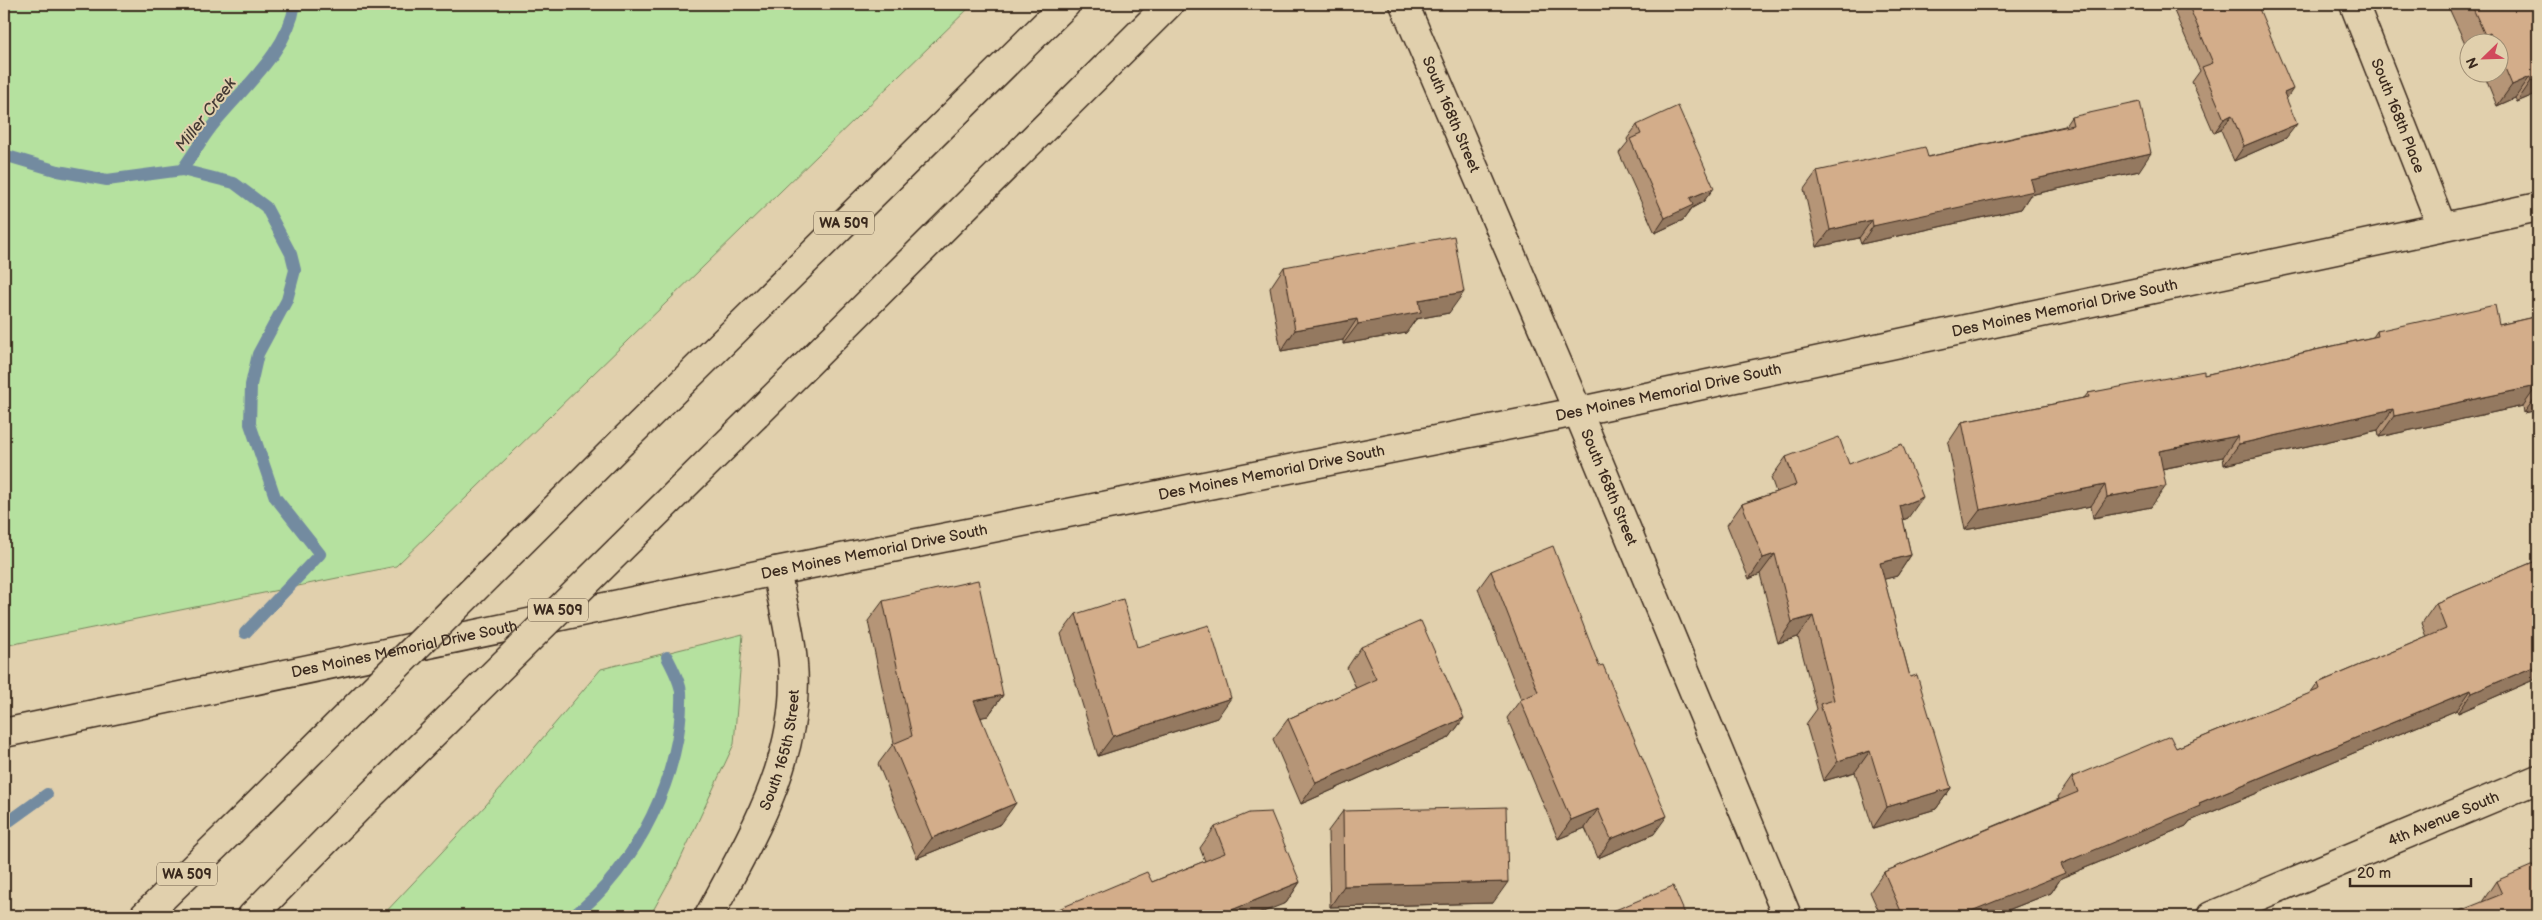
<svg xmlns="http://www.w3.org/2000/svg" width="2542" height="920" font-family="'Balsamiq Sans',sans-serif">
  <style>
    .green { fill: #b5e19f; stroke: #78865e }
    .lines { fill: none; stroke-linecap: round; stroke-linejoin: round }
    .stream { stroke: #738ba0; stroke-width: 12 }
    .street-casing { stroke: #3b2a1e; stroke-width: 31 }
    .secondary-casing { stroke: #3b2a1e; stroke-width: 31 }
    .highway-casing { stroke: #3b2a1e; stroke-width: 31 }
    .street { stroke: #e1d0ad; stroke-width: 28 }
    .secondary { stroke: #e1d0ad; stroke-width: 28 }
    .highway { stroke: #e1d0ad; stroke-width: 28 }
    .highway-bridge-casing { stroke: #3b2a1e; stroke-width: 31; stroke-linecap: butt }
    .highway-bridge { stroke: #e1d0ad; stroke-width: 28 }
    .wall { fill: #b59577; stroke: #3b2a1e }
    .shaded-wall { fill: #947961; stroke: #3b2a1e }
    .building { fill: #d3ad8a; stroke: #3b2a1e }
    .labels { text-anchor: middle; stroke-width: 4; stroke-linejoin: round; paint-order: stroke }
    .shield { fill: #e1d0ad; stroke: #6d5c49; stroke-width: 1 }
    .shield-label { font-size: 14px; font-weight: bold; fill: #3b2a1e }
    .street-label { font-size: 15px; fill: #3b2a1e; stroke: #e1d0ad }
    .water-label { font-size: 16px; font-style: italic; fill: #443a34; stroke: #e1d0ad }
  </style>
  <rect width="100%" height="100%" fill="#e1d0ad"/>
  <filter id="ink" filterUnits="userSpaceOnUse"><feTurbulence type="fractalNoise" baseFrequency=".02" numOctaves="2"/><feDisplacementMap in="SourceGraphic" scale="10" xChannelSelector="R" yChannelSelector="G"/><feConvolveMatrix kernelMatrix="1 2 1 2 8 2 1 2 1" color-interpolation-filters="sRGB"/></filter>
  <g filter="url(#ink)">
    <g class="green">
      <path d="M 4,4 L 973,4 L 396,566 L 4,646 Z"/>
      <path d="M 743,634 L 734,744 L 675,871 L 650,916 L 382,916 L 486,805 L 601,669 Z"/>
    </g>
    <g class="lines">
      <g class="stream">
        <path d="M 4,155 L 58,171 L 107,180 L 182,170"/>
        <path d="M 245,633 L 320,554 L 275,497 L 250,424 L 251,385 L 258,354 L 287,300 L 295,270 L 291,254 L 266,207 L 234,183 L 182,170 C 194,153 204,135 217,120 C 246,85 288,50 295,4"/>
        <path d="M 4,825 L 47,794"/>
        <path d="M 573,916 C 636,869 684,771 681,692 C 680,681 672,667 667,657"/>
      </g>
      <defs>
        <g id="street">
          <path id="s1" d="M 1404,4 L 1558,364 L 1787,916"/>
          <path id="s2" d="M 2354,4 L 2442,227"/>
          <path id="s3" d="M 709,916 C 751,838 801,757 793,664 C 791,633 782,601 776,571"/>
          <path id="s4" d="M 2211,916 L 2538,779"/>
        </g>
        <g id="secondary">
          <path id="s5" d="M 4,733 L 776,571 L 1576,412 L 2538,207"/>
        </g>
        <g id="highway">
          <path d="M 756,415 L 1169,4"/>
          <path d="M 622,442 L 1066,4"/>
          <path d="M 144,916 L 230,832"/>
          <path d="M 252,916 L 361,805"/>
        </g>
      </defs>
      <use href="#street" class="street-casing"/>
      <use href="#secondary" class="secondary-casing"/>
      <use href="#highway" class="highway-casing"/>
      <use href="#street" class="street"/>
      <use href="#secondary" class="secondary"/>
      <use href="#highway" class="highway"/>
      <defs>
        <g id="highway-bridge">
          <path d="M 361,805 L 756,415"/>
          <path d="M 230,832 L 622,442"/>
        </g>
      </defs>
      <use href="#highway-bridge" class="highway-bridge-casing"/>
      <use href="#highway-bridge" class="highway-bridge"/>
    </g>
    <g class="wall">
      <path d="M 2171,4 L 2257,4 L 2286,99 L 2286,138 L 2234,161 L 2221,130 L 2214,133 L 2192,82 L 2200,71 Z"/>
      <path d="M 2447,4 L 2538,4 L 2538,93 L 2517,102 L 2515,98 L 2497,106 L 2483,72 L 2500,72 L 2500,42 L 2470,42 L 2470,54 Z"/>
      <path d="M 2071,117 L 2139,171 L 2030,195 L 2021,209 L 1861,244 L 1859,238 L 1817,247 L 1804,189 L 1817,171 L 1928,157 L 2065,126 Z"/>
      <path d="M 1637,125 L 1714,188 L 1703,202 L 1692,208 L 1683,220 L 1655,233 L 1619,153 L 1628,142 L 1627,139 Z"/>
      <path d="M 1284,267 L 1449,313 L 1416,319 L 1406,333 L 1343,344 L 1343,340 L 1281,351 L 1270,288 Z"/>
      <path d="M 2538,316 L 2538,410 L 2524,413 L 2523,406 L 2379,437 L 2378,430 L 2224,465 L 2223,457 L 2162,469 L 2151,507 L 2093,518 L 2091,506 L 1965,530 L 1948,443 L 1962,422 L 2084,398 L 2088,393 L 2204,375 L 2373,337 L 2377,331 L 2499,325 Z"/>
      <path d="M 1786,457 L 1849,464 L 1908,518 L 1903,520 L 1911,555 L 1897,576 L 1884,579 L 1910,677 L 1951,788 L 1936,809 L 1873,828 L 1855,772 L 1823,781 L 1806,724 L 1817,709 L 1798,637 L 1778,643 L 1760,574 L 1749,579 L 1727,525 L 1742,504 L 1776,492 L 1771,478 Z"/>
      <path d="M 2538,560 L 2538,678 L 2458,713 L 2457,710 L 2190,821 L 2186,826 L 2061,878 L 2051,893 L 1993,916 L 1881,916 L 1870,892 L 1884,872 L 2059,799 L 2058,797 L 2072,777 L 2176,748 L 2311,693 L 2318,683 L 2427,637 L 2422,623 L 2436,603 Z"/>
      <path d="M 1491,571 L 1654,834 L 1598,858 L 1585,828 L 1558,839 L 1507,718 L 1521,699 L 1478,589 Z"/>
      <path d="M 883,601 L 1003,695 L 988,716 L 981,717 L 1001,824 L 917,858 L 878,764 L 893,744 L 894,743 L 868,621 Z"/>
      <path d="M 1076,614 L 1137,647 L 1217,718 L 1098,756 L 1061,634 Z"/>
      <path d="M 1361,647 L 1464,718 L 1449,738 L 1301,804 L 1273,739 L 1288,719 L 1356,688 L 1347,668 Z"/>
      <path d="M 1343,811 L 1493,903 L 1330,907 L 1328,831 Z"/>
      <path d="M 1215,827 L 1300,882 L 1286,903 L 1152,882 L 1205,861 L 1200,848 Z"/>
      <path d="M 2496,881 L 2538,916 L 2482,902 Z"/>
    </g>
    <g class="shaded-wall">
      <path d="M 2490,33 L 2483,42 L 2480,42 L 2485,35 Z"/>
      <path d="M 2530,77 L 2515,98 L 2497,106 L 2512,85 Z"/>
      <path d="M 2538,78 L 2538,93 L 2517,102 L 2531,81 Z"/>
      <path d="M 2293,89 L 2283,104 L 2284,93 Z"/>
      <path d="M 2232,115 L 2221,130 L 2214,133 L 2224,119 Z"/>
      <path d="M 2297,124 L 2286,138 L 2234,161 L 2244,146 Z"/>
      <path d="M 2151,153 L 2139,171 L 2030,195 L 2021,209 L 1861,244 L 1873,226 L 2031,180 Z"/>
      <path d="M 1714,188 L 1703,202 L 1692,208 L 1683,220 L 1655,233 L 1665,218 L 1690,198 Z"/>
      <path d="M 1872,220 L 1859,238 L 1817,247 L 1830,230 Z"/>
      <path d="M 1464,292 L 1449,313 L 1416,319 L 1406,333 L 1343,344 L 1358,324 L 1419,300 Z"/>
      <path d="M 1357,319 L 1343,340 L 1281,351 L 1295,330 Z"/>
      <path d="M 2537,386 L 2523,406 L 2379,437 L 2394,416 Z"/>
      <path d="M 2538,394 L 2538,410 L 2524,413 Z"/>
      <path d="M 2393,409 L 2378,430 L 2224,465 L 2239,444 Z"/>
      <path d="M 2237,436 L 2223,457 L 2145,472 L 2159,451 Z"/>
      <path d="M 2105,485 L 2091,506 L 1965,530 L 1980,510 Z"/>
      <path d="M 2166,486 L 2151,507 L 2093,518 L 2107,497 Z"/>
      <path d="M 1923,497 L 1908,518 L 1885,527 L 1900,506 Z"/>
      <path d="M 1775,554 L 1760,574 L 1749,579 L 1763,558 Z"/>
      <path d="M 1911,555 L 1897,576 L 1866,584 L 1880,563 Z"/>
      <path d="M 1813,616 L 1798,637 L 1778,643 L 1792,622 Z"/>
      <path d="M 2538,665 L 2538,678 L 2458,713 L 2472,693 Z"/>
      <path d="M 2471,690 L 2457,710 L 2190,821 L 2186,826 L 2061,878 L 2051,893 L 1993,916 L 1959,916 L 2061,864 L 2199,803 Z"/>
      <path d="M 1003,695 L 988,716 L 960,722 L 974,701 Z"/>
      <path d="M 1231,698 L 1217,718 L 1098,756 L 1113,736 Z"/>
      <path d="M 1464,718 L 1449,738 L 1301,804 L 1316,783 Z"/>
      <path d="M 1870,751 L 1855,772 L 1823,781 L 1838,761 Z"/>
      <path d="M 1951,788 L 1936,809 L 1873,828 L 1887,807 Z"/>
      <path d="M 1016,803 L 1001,824 L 917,858 L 932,838 Z"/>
      <path d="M 1598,809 L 1585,828 L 1558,839 L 1571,820 Z"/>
      <path d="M 1667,816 L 1654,834 L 1598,858 L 1611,839 Z"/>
      <path d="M 1300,882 L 1286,903 L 1253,916 L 1217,916 Z"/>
      <path d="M 1508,882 L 1493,903 L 1330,907 L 1344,886 Z"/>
    </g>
    <g class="building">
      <path d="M 2188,4 L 2257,4 L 2293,89 L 2284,93 L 2297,124 L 2244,146 L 2232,115 L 2224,119 L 2202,67 L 2213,63 Z"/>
      <path d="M 2471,4 L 2538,4 L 2538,78 L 2531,81 L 2530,77 L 2512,85 L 2500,56 L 2500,42 L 2494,42 L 2490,33 L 2485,35 Z"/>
      <path d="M 2140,102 L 2151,153 L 2031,180 L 2034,191 L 1873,226 L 1872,220 L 1830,230 L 1817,171 L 1925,147 L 1928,157 L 2073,125 L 2071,117 Z"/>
      <path d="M 1678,106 L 1714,188 L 1690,198 L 1693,205 L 1665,218 L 1630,139 L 1641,134 L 1637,125 Z"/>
      <path d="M 1454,236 L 1464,292 L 1419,300 L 1421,312 L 1358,324 L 1357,319 L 1295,330 L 1284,267 Z"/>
      <path d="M 2495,305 L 2499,325 L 2538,316 L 2538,390 L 2537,386 L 2394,416 L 2393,409 L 2239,444 L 2237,436 L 2159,451 L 2166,486 L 2107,497 L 2105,485 L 1980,510 L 1962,422 L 2089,397 L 2088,393 L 2204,371 L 2204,375 L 2378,336 L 2377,331 Z"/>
      <path d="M 1839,437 L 1849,464 L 1902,444 L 1923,497 L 1900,506 L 1911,555 L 1880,563 L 1910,677 L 1917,675 L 1951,788 L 1887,807 L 1870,751 L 1838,761 L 1820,704 L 1834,700 L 1813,616 L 1792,622 L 1775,554 L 1763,558 L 1742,504 L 1796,485 L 1786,457 Z"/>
      <path d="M 1553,546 L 1599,666 L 1603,665 L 1667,816 L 1611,839 L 1598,809 L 1571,820 L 1520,700 L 1538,692 L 1491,571 Z"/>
      <path d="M 2538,560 L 2538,665 L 2472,693 L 2471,690 L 2199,803 L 2200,806 L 2061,864 L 2065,873 L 1959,916 L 1903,916 L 1884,872 L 2078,792 L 2072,777 L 2170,736 L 2176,748 L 2320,689 L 2318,683 L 2446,629 L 2436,603 Z"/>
      <path d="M 978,580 L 1003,695 L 974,701 L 1016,803 L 932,838 L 893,744 L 912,736 L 883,601 Z"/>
      <path d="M 1123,599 L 1137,647 L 1209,625 L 1231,698 L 1113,736 L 1076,614 Z"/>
      <path d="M 1421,621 L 1464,718 L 1316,783 L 1288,719 L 1376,679 L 1361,647 Z"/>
      <path d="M 1506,807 L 1508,882 L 1344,886 L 1343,811 Z"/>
      <path d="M 1271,812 L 1300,882 L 1217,916 L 1042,916 L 1147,872 L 1152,882 L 1225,853 L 1215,827 L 1249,813 Z"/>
      <path d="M 2538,863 L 2538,916 L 2447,916 L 2502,894 L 2496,881 Z"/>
      <path d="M 1673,886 L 1686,916 L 1601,916 Z"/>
    </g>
  </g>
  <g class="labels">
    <g class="shield">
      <rect x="814" y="211.5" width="60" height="23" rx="4"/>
      <rect x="528" y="598.5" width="60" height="23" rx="4"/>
      <rect x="157" y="862.5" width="60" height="23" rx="4"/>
    </g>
    <g class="shield-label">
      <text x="844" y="228">WA 509</text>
      <text x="558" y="615">WA 509</text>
      <text x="187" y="879">WA 509</text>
    </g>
    <g class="street-label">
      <text dy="5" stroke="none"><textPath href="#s1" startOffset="120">South 168th Street</textPath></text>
      <text dy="5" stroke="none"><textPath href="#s2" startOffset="120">South 168th Place</textPath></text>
      <text dy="5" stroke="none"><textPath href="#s5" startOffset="2104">Des Moines Memorial Drive South</textPath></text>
      <text dy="5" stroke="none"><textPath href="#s5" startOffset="1699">Des Moines Memorial Drive South</textPath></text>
      <text dy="5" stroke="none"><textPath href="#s5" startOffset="1294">Des Moines Memorial Drive South</textPath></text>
      <text dy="5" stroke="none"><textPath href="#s1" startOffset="525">South 168th Street</textPath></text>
      <text dy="5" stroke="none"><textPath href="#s5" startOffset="889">Des Moines Memorial Drive South</textPath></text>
      <text dy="5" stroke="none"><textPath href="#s5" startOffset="409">Des Moines Memorial Drive South</textPath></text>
      <text dy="5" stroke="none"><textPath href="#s3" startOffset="182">South 165th Street</textPath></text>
      <text dy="5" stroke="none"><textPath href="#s4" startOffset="252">4th Avenue South</textPath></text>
    </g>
    <g class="water-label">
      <text transform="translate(205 114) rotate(-52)" y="6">Miller Creek</text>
    </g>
  </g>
  <rect width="2542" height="920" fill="none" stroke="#e1d0ad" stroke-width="20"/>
  <rect x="10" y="10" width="2522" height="900" fill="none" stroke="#3b2a1e" stroke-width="2" filter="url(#ink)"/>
  <g transform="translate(2484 58) rotate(247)"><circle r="24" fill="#e1d0ad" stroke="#9f8e74"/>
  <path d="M0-4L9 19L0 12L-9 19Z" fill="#d1495b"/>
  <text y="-8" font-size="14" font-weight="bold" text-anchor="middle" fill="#3b2a1e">N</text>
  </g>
  <path d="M2350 878v8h121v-8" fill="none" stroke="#3b2a1e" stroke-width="2.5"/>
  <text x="2357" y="878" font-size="15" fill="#3b2a1e" stroke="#e1d0ad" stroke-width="4" paint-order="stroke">20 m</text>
</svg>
